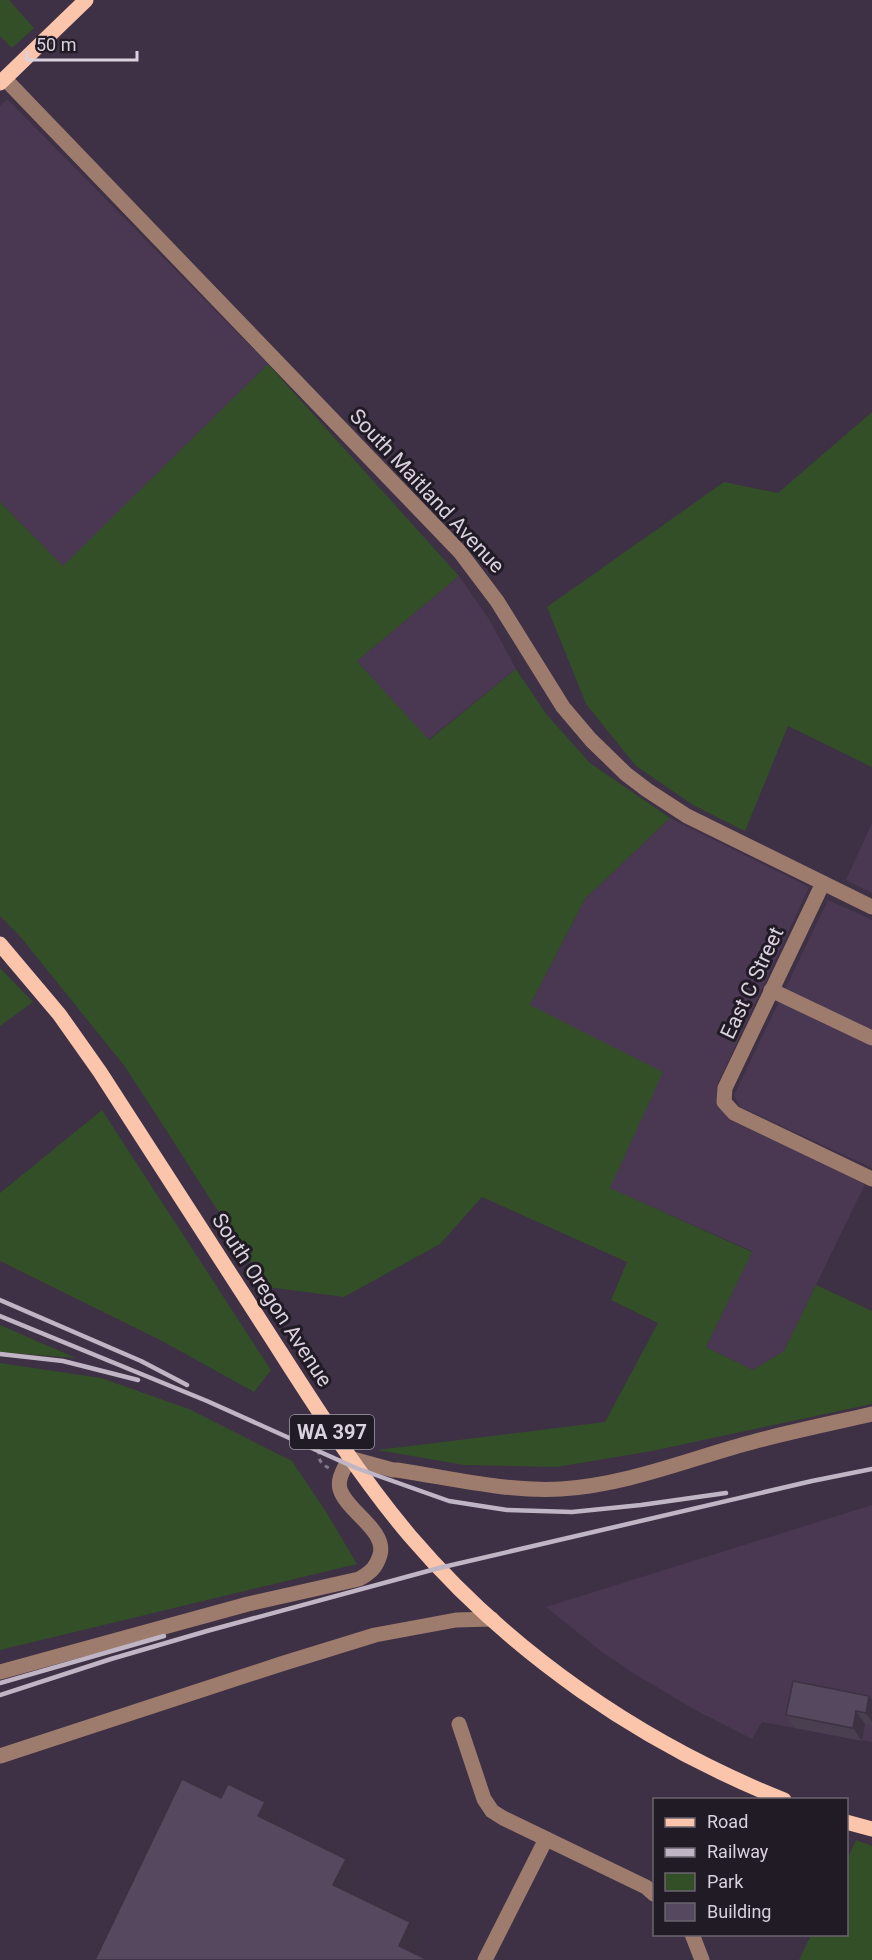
<svg xmlns="http://www.w3.org/2000/svg" width="872" height="1960" font-family="Roboto,sans-serif">
  <style>
    .built { fill: #4a3853 }
    .green { fill: #324f27 }
    .lines { fill: none; stroke-linecap: round; stroke-linejoin: round }
    .path { stroke: #827688; stroke-width: 3; stroke-dasharray: 4.5 4.5; stroke-linecap: butt }
    .minor { stroke: #9d7c6d; stroke-width: 15 }
    .major { stroke: #fbc5ac; stroke-width: 15 }
    .rail { stroke: #bfb5c4; stroke-width: 4.5 }
    .wall { fill: #4a3e51 }
    .shaded-wall { fill: #3c3242 }
    .building { fill: #56485e; stroke: #3c3242; stroke-width: 1.5 }
    .labels { text-anchor: middle; stroke-width: 6; stroke-linejoin: round; paint-order: stroke }
    .shield { fill: #211b25; stroke: #a29aa6; stroke-width: 1.5 }
    .shield-label { font-size: 20px; font-weight: bold; fill: #dad1de }
    .street-label { font-size: 21px; fill: #dad1de; stroke: #211b25 }
  </style>
  <rect width="100%" height="100%" fill="#3e3045"/>
  <g class="built">
    <path d="M 7,99 L 268,364 L 63,567 L 0,502 L 0,106 Z"/>
    <path d="M 459,576 L 489,619 L 516,669 L 428,740 L 357,661 Z"/>
    <path d="M 670,818 L 809,887 L 718,1083 L 717,1106 L 733,1121 L 865,1184 L 784,1351 L 753,1370 L 706,1347 L 752,1251 L 609,1188 L 530,1005 L 585,899 Z"/>
    <path d="M 872,823 L 872,893 L 846,880 Z"/>
    <path d="M 828,900 L 872,920 L 872,1168 L 739,1106 L 734,1095 Z"/>
    <path d="M 872,1505 L 872,1742 L 762,1722 L 752,1739 L 697,1711 L 633,1673 L 602,1652 L 546,1607 Z"/>
  </g>
  <g class="green">
    <path d="M 0,0 L 9,0 L 34,28 L 12,48 L 0,36 Z"/>
    <path d="M 268,364 L 459,576 L 357,661 L 429,740 L 516,669 L 547,715 L 590,763 L 670,818 L 585,899 L 530,1005 L 663,1072 L 610,1188 L 752,1252 L 706,1347 L 753,1370 L 784,1351 L 816,1285 L 872,1311 L 872,1404 L 652,1451 L 557,1467 L 464,1465 L 377,1450 L 605,1422 L 658,1323 L 611,1300 L 627,1262 L 482,1197 L 440,1244 L 344,1297 L 267,1287 L 126,1068 L 19,935 L 0,916 L 0,502 L 63,566 Z"/>
    <path d="M 872,412 L 872,767 L 788,726 L 745,831 L 693,805 L 636,766 L 586,704 L 547,607 L 724,482 L 778,493 Z"/>
    <path d="M 0,968 L 33,1002 L 0,1026 Z"/>
    <path d="M 102,1110 L 271,1370 L 254,1392 L 162,1341 L 0,1261 L 0,1193 Z"/>
    <path d="M 0,1325 L 76,1358 L 0,1352 Z"/>
    <path d="M 0,1363 L 101,1378 L 189,1409 L 292,1461 L 325,1510 L 357,1564 L 0,1650 Z"/>
    <path d="M 856,1840 L 872,1846 L 872,1960 L 799,1960 L 811,1935 L 846,1934 L 847,1860 Z"/>
  </g>
  <g class="lines">
    <path class="path" d="M 321,1441 C 318,1454 316,1462 329,1468"/>
    <g class="minor">
      <path d="M 5,79 L 460,552 L 497,601 L 563,707 L 591,740 L 626,774 L 647,790 L 687,816 L 872,907"/>
      <path d="M 823,883 L 725,1088 L 724,1102 L 734,1113 L 872,1179"/>
      <path d="M 771,990 L 872,1038"/>
      <path d="M 0,1672 L 248,1604 L 359,1579 C 370,1573 376,1568 380,1555 C 387,1530 346,1511 340,1489 C 337,1478 345,1468 349,1458 L 393,1470 L 397,1470 C 451,1478 506,1492 561,1489 C 628,1485 691,1458 756,1441 C 794,1431 833,1423 872,1414"/>
      <path d="M 459,1724 L 484,1799 L 492,1811 L 503,1818 L 646,1887 L 654,1894"/>
      <path d="M 0,1756 L 281,1664 L 375,1635 L 456,1620 L 492,1619"/>
      <path d="M 692,1934 L 702,1960"/>
      <path d="M 485,1960 L 546,1839"/>
    </g>
    <g class="major">
      <path d="M 0,83 L 86,0"/>
      <path d="M 0,944 L 59,1014 L 100,1072 C 155,1158 211,1244 267,1331 C 312,1401 356,1472 410,1536 C 510,1653 641,1743 784,1800"/>
      <path d="M 846,1822 L 872,1829"/>
    </g>
    <g class="rail">
      <path d="M 0,1300 L 141,1361 L 187,1385"/>
      <path d="M 0,1316 L 207,1401 L 356,1468 L 449,1501 L 507,1510 L 572,1512 L 641,1505 L 726,1493"/>
      <path d="M 0,1354 L 63,1361 L 138,1380"/>
      <path d="M 0,1683 L 164,1636"/>
      <path d="M 0,1695 L 111,1659 L 207,1631 L 439,1568 L 812,1481 L 872,1469"/>
    </g>
  </g>
  <path class="wall" d="M 872,1700 L 872,1725 L 865,1724 L 862,1741 L 795,1728 L 786,1715 Z"/>
  <g class="shaded-wall">
    <path d="M 869,1696 L 872,1700 L 872,1722 L 866,1713 Z"/>
    <path d="M 856,1711 L 865,1724 L 862,1741 L 853,1728 Z"/>
    <path d="M 265,1802 L 277,1819 L 270,1833 L 258,1816 Z"/>
    <path d="M 346,1859 L 358,1876 L 345,1902 L 333,1885 Z"/>
    <path d="M 410,1922 L 422,1939 L 412,1960 L 399,1946 Z"/>
  </g>
  <g class="building">
    <path d="M 793,1681 L 869,1696 L 866,1713 L 856,1711 L 853,1728 L 786,1715 Z"/>
    <path d="M 182,1779 L 221,1798 L 228,1784 L 265,1802 L 258,1816 L 346,1859 L 333,1885 L 410,1922 L 399,1946 L 428,1960 L 95,1960 Z"/>
  </g>
  <g class="labels">
    <rect class="shield" x="290" y="1415" width="84" height="34" rx="4.5"/>
    <g class="shield-label">
      <text x="332" y="1439">WA 397</text>
    </g>
    <g class="street-label">
      <text transform="translate(427 491) rotate(47)" y="7">South Maitland Avenue</text>
      <text transform="translate(752 983) rotate(-65)" y="7">East C Street</text>
      <text transform="translate(272 1300) rotate(57)" y="7">South Oregon Avenue</text>
    </g>
  </g>
  <rect x="653" y="1798" width="195" height="138" fill="#211b25" stroke="#6b646f" stroke-width="1.5"/>
  <rect x="665" y="1818" width="30" height="9" fill="#fbc5ac" stroke="#6b646f" stroke-width="1.5"/>
  <text x="707" y="1828" font-size="18" fill="#dad1de">Road</text>
  <rect x="665" y="1848" width="30" height="9" fill="#bfb5c4" stroke="#6b646f" stroke-width="1.5"/>
  <text x="707" y="1858" font-size="18" fill="#dad1de">Railway</text>
  <rect x="665" y="1873" width="30" height="18" fill="#324f27" stroke="#6b646f" stroke-width="1.5"/>
  <text x="707" y="1888" font-size="18" fill="#dad1de">Park</text>
  <rect x="665" y="1903" width="30" height="18" fill="#56485e" stroke="#6b646f" stroke-width="1.5"/>
  <text x="707" y="1918" font-size="18" fill="#dad1de">Building</text>
  <path d="M27 51v9h110v-9" fill="none" stroke="#dad1de" stroke-width="3"/>
  <text x="36" y="51" font-size="18" fill="#dad1de" stroke="#211b25" stroke-width="4.5" paint-order="stroke">50 m</text>
</svg>
